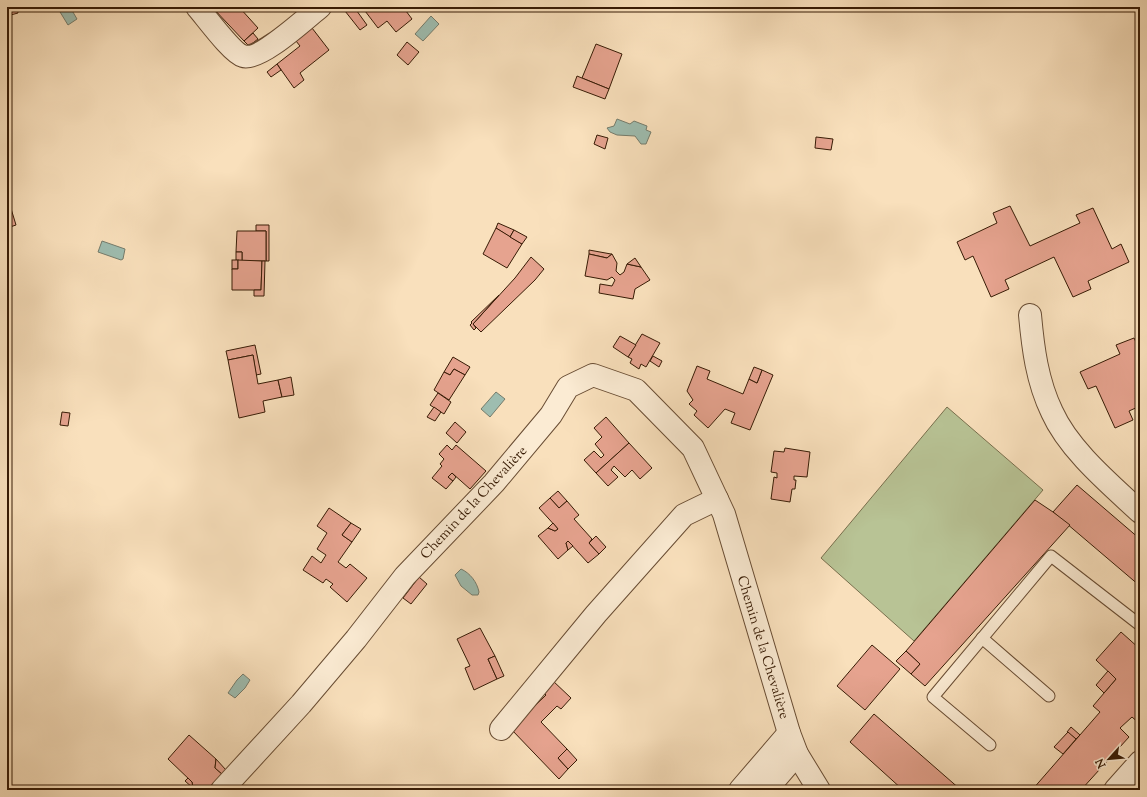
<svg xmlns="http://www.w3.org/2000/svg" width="1147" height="797" font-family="'Sorts Mill Goudy',serif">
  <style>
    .green { fill: #b8c395; stroke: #786f4d }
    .water { fill: #9ebdb0; stroke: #757c6c }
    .building { fill: #e6a38f; stroke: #371b05 }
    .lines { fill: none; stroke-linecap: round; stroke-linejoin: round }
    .lane-casing { stroke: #684c33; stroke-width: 13 }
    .street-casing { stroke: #684c33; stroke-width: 24 }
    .lane { stroke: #fbebd3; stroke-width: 11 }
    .street { stroke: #fbebd3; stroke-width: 22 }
    .labels { text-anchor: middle; stroke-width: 3; stroke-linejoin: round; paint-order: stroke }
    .street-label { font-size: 14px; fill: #371b05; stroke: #fbebd3 }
  </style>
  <rect width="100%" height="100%" fill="#f9e0bc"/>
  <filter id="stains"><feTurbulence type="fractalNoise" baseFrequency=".005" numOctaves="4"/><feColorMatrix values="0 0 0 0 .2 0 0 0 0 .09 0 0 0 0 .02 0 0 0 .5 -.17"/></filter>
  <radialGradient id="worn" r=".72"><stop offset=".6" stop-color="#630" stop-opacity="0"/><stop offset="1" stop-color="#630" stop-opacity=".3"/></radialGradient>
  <path class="green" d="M 947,407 L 1043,490 L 914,641 L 821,558 Z"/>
  <g class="water">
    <path d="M 57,7 L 70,7 L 77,19 L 68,25 Z"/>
    <path d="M 431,16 L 439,24 L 423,41 L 415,34 Z"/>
    <path d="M 617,119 L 630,124 L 634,121 L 647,126 L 646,130 L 651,132 L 646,144 L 641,144 L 635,136 L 617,135 L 610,132 L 607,128 L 614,126 Z"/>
    <path d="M 102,241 L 125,249 L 123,259 L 121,260 L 98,252 Z"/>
    <path d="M 496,392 L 505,399 L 490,417 L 481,409 Z"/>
    <path d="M 461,569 C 470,573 477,582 479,592 L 478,595 L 472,595 L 461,586 L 455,575 Z"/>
    <path d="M 243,674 L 250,680 L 245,688 L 235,698 L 228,693 L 237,680 Z"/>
  </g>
  <g class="building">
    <path d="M 7,7 L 17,7 L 18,13 L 7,16 Z"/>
    <path d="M 212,7 L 239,7 L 258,28 L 244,41 Z"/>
    <path d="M 350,7 L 354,7 L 367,25 L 360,30 L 345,11 Z"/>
    <path d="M 362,7 L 403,7 L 412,19 L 396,32 L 387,21 L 378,28 Z"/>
    <path d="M 312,28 L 329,50 L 300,73 L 304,80 L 294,88 L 277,64 L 300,46 L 296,41 Z"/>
    <path d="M 253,33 L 258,39 L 249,46 L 244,41 Z"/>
    <path d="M 407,42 L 419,52 L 408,65 L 397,55 Z"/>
    <path d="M 596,44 L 622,54 L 609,89 L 582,78 Z"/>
    <path d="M 277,64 L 281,70 L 271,77 L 267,72 Z"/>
    <path d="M 577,76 L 609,89 L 605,99 L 573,87 Z"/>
    <path d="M 597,135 L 608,138 L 605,149 L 594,144 Z"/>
    <path d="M 816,137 L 833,139 L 831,150 L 815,148 Z"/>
    <path d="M 7,202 L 9,202 L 16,225 L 10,227 L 7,217 Z"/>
    <path d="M 1010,206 L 1030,246 L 1080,223 L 1076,215 L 1093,208 L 1112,249 L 1121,244 L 1129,262 L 1088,281 L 1091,289 L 1073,297 L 1054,257 L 1005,280 L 1009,289 L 991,297 L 973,256 L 965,260 L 957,242 L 997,223 L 993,213 Z"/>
    <path d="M 498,223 L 514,230 L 510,237 L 496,228 Z"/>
    <path d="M 256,225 L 269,225 L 269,261 L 266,261 L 266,231 L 256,231 Z"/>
    <path d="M 496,228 L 522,244 L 507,268 L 483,254 Z"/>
    <path d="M 514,230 L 527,237 L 522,244 L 510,237 Z"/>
    <path d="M 237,231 L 266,231 L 266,261 L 242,261 L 242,252 L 236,252 Z"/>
    <path d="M 589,250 L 611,254 L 612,254 L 607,258 L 589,254 Z"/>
    <path d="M 236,252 L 242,252 L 242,261 L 236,260 Z"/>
    <path d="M 589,254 L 607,258 L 612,254 L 617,263 L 616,271 L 620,275 L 624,272 L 627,264 L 641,267 L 650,280 L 635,289 L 633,299 L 599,293 L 600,284 L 612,286 L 615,280 L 612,277 L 607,280 L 585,276 Z"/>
    <path d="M 531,257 L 544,269 L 535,280 L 481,332 L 473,324 L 515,278 Z"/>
    <path d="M 635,258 L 641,267 L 627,264 Z"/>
    <rect x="232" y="260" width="6" height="9"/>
    <path d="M 238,260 L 262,261 L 261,290 L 232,290 L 232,269 L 238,269 Z"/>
    <path d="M 262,261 L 265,261 L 264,296 L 254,296 L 254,290 L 261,290 Z"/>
    <path d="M 499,295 L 473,324 L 476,328 L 474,330 L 470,325 L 472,323 L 471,322 Z"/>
    <path d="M 642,334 L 660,343 L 646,367 L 641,364 L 639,369 L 630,363 L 632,359 L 628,357 Z"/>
    <path d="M 620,336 L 636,345 L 628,357 L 613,347 Z"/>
    <path d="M 1134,338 L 1140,350 L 1140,406 L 1129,411 L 1133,420 L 1115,428 L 1096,386 L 1088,389 L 1080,372 L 1120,354 L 1116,345 Z"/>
    <path d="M 255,345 L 261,374 L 256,375 L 253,355 L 228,360 L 226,351 Z"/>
    <path d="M 253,355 L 258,384 L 278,380 L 282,397 L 263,401 L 265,412 L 239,418 L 228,360 Z"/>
    <path d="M 653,356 L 662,361 L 659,367 L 650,361 Z"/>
    <path d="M 453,357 L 470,367 L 465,375 L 454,369 L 450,375 L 444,372 Z"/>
    <path d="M 697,366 L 710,371 L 707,379 L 743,394 L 749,379 L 757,383 L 762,370 L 773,375 L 750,430 L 731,423 L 735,413 L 725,409 L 708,428 L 694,415 L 697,411 L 689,404 L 693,400 L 687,391 Z"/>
    <path d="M 754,367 L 762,370 L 757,383 L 749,379 Z"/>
    <path d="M 454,369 L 465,375 L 449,400 L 434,390 L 444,372 L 450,375 Z"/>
    <path d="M 291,377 L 294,395 L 282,397 L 278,380 Z"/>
    <path d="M 438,393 L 451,402 L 444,414 L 430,405 Z"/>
    <path d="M 434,407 L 441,412 L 435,421 L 427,417 Z"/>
    <path d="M 62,412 L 70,413 L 68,426 L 60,425 Z"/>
    <path d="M 606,417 L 629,443 L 596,473 L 584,460 L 594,451 L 601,458 L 604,455 L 595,444 L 602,437 L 594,428 Z"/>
    <path d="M 455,422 L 466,432 L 457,443 L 446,433 Z"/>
    <path d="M 629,443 L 652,468 L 640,479 L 632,470 L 625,477 L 614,466 L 611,470 L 618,477 L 608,486 L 596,473 Z"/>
    <path d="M 447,445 L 452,450 L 456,445 L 486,471 L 470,489 L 452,473 L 448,477 L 453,481 L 446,489 L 432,478 L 442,466 L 440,464 L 444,459 L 439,454 Z"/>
    <path d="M 785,448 L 810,452 L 807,477 L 794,476 L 794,480 L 796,480 L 795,489 L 792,489 L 790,502 L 771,499 L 774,477 L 777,478 L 777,473 L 771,472 L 774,451 L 784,452 Z"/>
    <path d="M 452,473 L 456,477 L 453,481 L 448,477 Z"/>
    <path d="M 1077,485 L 1140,539 L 1140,586 L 1053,512 Z"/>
    <path d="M 558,491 L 567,501 L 559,508 L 550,498 Z"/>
    <path d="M 550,498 L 559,508 L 567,501 L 579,515 L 574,519 L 592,539 L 589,543 L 599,554 L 588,563 L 568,541 L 566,543 L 568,550 L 558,559 L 538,536 L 548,528 L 555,531 L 558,529 L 539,508 Z"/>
    <path d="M 1035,500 L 1053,512 L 1070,525 L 925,686 L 911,674 L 920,664 L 906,651 Z"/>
    <path d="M 329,508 L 351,523 L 342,535 L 352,542 L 338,562 L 346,568 L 350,564 L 367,578 L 347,602 L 330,587 L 333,584 L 326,579 L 323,583 L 303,570 L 312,556 L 321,563 L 326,555 L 317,549 L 327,533 L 317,526 Z"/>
    <path d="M 351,523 L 361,529 L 352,542 L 342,535 Z"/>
    <path d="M 553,523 L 558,529 L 555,531 L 548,528 Z"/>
    <path d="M 596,536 L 606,547 L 599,554 L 589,543 Z"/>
    <path d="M 568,541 L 573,546 L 568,550 L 566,543 Z"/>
    <path d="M 419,577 L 427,584 L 411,604 L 403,598 Z"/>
    <path d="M 480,628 L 495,656 L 488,659 L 497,679 L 474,690 L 465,668 L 470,666 L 457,639 Z"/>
    <path d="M 1121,632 L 1140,649 L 1140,724 L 1132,717 L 1120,728 L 1129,737 L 1081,790 L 1032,790 L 1100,712 L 1093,706 L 1116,679 L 1096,660 Z"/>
    <path d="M 872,645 L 900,669 L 865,710 L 837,686 Z"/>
    <path d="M 906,651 L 920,664 L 911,674 L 896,661 Z"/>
    <path d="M 495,656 L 504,676 L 497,679 L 488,659 Z"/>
    <path d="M 1108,671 L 1116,679 L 1104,693 L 1096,685 Z"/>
    <path d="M 552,680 L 571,698 L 561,709 L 557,706 L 541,722 L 567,749 L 558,758 L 568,769 L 559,779 L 511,729 L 546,695 L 542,691 Z"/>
    <path d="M 874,714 L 961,790 L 903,790 L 850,742 Z"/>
    <path d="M 1071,727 L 1080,735 L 1076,739 L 1067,732 Z"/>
    <path d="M 1068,732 L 1076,739 L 1063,754 L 1054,747 Z"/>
    <path d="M 189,735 L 216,759 L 215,768 L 222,774 L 207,790 L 195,790 L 193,788 L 192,782 L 168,759 Z"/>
    <path d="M 567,749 L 577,760 L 568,769 L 558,758 Z"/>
    <path d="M 216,759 L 226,770 L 222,774 L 215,768 Z"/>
    <path d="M 188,778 L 192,782 L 193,788 L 185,781 Z"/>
  </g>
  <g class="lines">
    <defs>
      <g id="lane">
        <path d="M 982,638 L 1049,696"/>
        <path d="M 990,745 L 933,697 L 1051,556 L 1140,625"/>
      </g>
      <g id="street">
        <path d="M 197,7 C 206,17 232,53 243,56 C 259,62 307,17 320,7"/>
        <path d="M 1030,315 C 1033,348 1037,381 1052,412 C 1069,450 1110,484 1140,512"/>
        <path d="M 501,729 L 596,614 L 684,515 L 717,499"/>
        <path d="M 222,790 L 301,704 L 356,639 L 405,576 L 494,483 L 551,415 L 568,387 L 593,375 L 636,390 L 693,448 L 724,514 L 789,733 L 797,754 L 819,790"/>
        <path d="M 740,790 L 789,733"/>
        <path d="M 766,790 L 797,754"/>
        <path d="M 1115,790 L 1140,762"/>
      </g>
    </defs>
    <use href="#lane" class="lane-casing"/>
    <use href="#street" class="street-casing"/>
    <use href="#lane" class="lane"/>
    <use href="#street" class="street"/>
  </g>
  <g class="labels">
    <g class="street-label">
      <text transform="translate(473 502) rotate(-47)" y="5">Chemin de la Chevalière</text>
      <text transform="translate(764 647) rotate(73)" y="5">Chemin de la Chevalière</text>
    </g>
  </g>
  <rect width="1147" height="797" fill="none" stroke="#f9e0bc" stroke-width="24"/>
  <rect x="8" y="8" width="1131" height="781" fill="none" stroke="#371b05" stroke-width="2"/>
  <rect x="12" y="12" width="1123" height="773" fill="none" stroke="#371b05"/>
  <g transform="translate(1109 759) rotate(243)" stroke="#fbebd3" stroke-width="3" paint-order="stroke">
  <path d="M0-3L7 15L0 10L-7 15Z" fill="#371b05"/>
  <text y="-6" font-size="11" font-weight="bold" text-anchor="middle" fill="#371b05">N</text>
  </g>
  <rect width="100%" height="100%" filter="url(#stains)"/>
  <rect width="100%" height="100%" fill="url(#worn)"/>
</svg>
